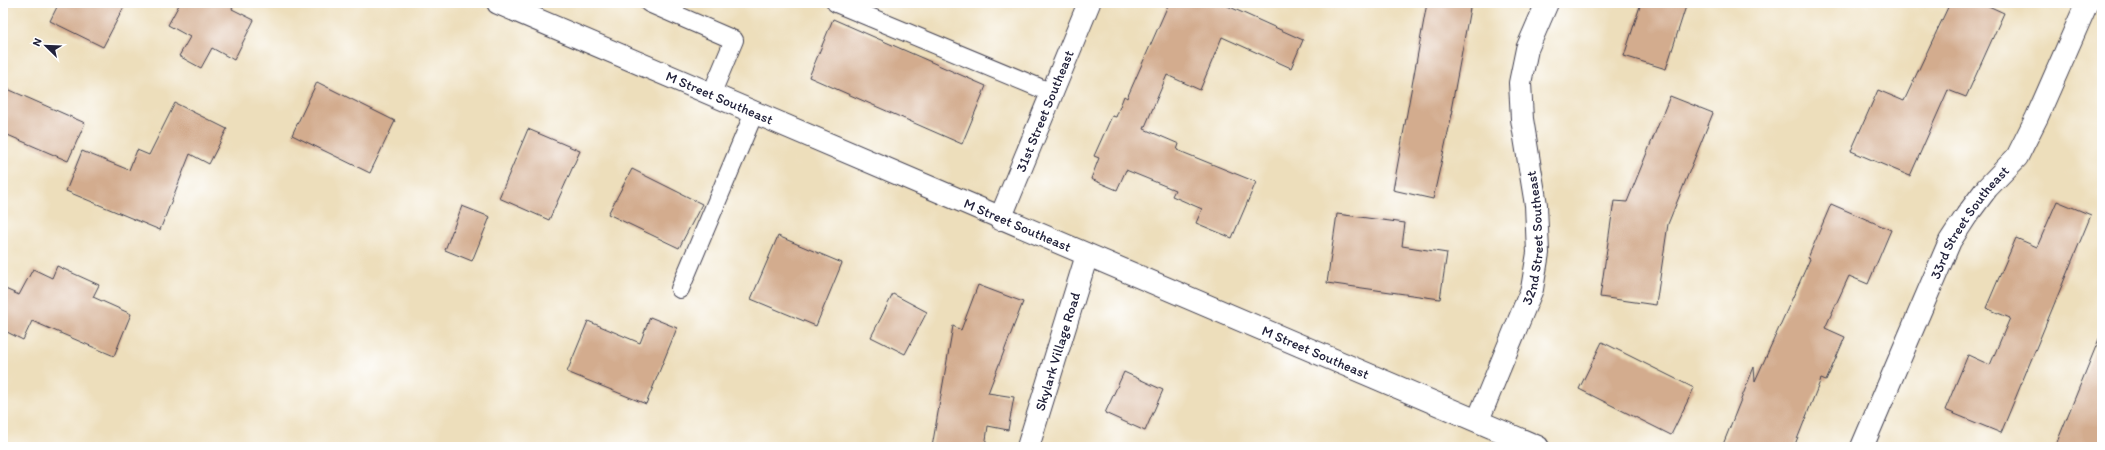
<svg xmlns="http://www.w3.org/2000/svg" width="2105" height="450" font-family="Itim,sans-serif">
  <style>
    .building { fill: #d3ac8e }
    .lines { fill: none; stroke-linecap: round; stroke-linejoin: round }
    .lane-casing { stroke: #403e4e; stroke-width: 20 }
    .street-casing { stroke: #403e4e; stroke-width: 24 }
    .secondary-casing { stroke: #403e4e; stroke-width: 24 }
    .lane { stroke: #fff; stroke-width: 18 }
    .street { stroke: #fff; stroke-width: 22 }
    .secondary { stroke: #fff; stroke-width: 22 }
    .labels { text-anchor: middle; stroke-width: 3.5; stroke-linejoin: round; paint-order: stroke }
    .street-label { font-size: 14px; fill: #22223b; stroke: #fff }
  </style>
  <rect width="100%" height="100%" fill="#fff"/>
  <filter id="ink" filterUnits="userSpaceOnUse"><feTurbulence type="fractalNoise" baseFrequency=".025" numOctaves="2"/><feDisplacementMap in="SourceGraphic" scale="8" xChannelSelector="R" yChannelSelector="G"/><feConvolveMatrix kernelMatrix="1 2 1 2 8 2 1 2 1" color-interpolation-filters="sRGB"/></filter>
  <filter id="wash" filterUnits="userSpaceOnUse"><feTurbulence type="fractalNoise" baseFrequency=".012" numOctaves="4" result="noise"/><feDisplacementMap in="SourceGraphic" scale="16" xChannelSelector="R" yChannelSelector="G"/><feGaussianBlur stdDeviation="0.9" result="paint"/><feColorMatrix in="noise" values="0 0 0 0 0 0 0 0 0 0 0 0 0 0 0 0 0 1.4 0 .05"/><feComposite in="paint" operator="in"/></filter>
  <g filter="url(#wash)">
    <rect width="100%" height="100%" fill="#eddebb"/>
    <g id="blocks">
      <g class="building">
        <path d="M 59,3 L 126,3 L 103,47 L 50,21 Z"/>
        <path d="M 180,3 L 235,3 L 232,9 L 254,20 L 234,60 L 212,48 L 201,68 L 179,56 L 190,37 L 168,25 Z"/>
        <path d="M 1169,3 L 1221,3 L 1303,40 L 1291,68 L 1222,37 L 1200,90 L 1167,75 L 1144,129 L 1179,144 L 1177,150 L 1256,182 L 1232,238 L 1196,223 L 1202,209 L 1172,196 L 1175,190 L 1126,170 L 1117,190 L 1091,179 L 1099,158 L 1094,156 L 1112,116 L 1116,117 L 1124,96 L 1127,98 Z"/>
        <path d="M 1427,3 L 1471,3 L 1451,110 L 1453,110 L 1433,199 L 1393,190 Z"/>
        <path d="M 1641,3 L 1687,3 L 1666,69 L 1624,56 Z"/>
        <path d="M 1950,3 L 1982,3 L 2004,13 L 1966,97 L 1948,90 L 1910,176 L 1851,151 L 1878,90 L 1904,101 Z"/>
        <path d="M 833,19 L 986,86 L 962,144 L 809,77 Z"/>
        <path d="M 317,82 L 395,121 L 370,173 L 292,135 Z"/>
        <path d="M 3,87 L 85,123 L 68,161 L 3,133 Z"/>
        <path d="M 1670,96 L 1713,113 L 1668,224 L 1656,305 L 1600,297 L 1614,201 L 1627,202 Z"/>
        <path d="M 175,103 L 227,129 L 209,164 L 190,154 L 160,230 L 66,191 L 82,151 L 129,170 L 137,150 L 149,155 Z"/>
        <path d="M 528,129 L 580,151 L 549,220 L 499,198 Z"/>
        <path d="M 632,169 L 702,204 L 679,248 L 608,214 Z"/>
        <path d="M 2057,201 L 2091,215 L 2001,433 L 1945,410 L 1968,355 L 1990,365 L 2010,318 L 1986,308 L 2016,238 L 2037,247 Z"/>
        <path d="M 1831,204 L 1891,230 L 1868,284 L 1849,276 L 1825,328 L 1845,337 L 1826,381 L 1821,379 L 1794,447 L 1722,447 L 1754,367 L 1755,381 L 1810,259 L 1808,258 Z"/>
        <path d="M 462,206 L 490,217 L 472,261 L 445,250 Z"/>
        <path d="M 1337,214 L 1405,223 L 1402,246 L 1447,253 L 1440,299 L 1327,283 Z"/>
        <path d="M 778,236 L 842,263 L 816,326 L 751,299 Z"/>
        <path d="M 57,266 L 99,285 L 93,297 L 131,314 L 114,356 L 32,321 L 23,340 L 3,330 L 3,288 L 19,295 L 33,269 L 52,278 Z"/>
        <path d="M 978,285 L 1023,302 L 988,393 L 1014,397 L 1008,430 L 988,426 L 985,447 L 932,447 L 953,326 L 961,330 Z"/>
        <path d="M 893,294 L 927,312 L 905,354 L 871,337 Z"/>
        <path d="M 650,317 L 677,328 L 646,404 L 567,372 L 588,321 L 640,343 Z"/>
        <path d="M 2101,334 L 2102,447 L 2055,447 Z"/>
        <path d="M 1602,342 L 1694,388 L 1671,435 L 1579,389 Z"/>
        <path d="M 1124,372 L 1163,390 L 1145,431 L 1105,413 Z"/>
      </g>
    </g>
  </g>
  <g filter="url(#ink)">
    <use href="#blocks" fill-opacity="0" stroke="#403e4e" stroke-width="1"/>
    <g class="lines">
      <defs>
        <g id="lane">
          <path d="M 649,3 L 734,40 L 711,95"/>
          <path d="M 836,3 L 1052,93"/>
          <path d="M 680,289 L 754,113"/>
        </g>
        <g id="street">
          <path id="s1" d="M 1000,219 L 1089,3"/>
          <path id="s2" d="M 1478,420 L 1532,289 L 1538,253 L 1536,205 L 1522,119 L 1520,83 L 1527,49 L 1547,3"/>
          <path id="s3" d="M 1028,447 L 1087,255"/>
          <path id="s4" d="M 1862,447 L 1950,241 L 1967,215 L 1987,188 L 2017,157 L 2037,117 L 2087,3"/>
        </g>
        <g id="secondary">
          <path id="s5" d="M 498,3 L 1538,447"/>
        </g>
      </defs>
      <use href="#lane" class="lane-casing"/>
      <use href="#street" class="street-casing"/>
      <use href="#secondary" class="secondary-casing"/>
      <use href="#lane" class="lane"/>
      <use href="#street" class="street"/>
      <use href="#secondary" class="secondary"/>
    </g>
  </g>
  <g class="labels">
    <g class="street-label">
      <text dy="5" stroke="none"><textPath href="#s5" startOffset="241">M Street Southeast</textPath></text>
      <text dy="5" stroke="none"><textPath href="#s1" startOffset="117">31st Street Southeast</textPath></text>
      <text dy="5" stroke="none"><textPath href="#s4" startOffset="250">33rd Street Southeast</textPath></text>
      <text dy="5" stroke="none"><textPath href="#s5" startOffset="565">M Street Southeast</textPath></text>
      <text dy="5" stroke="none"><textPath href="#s2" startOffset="193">32nd Street Southeast</textPath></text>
      <text dy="5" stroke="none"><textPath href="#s3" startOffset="100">Skylark Village Road</textPath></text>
      <text dy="5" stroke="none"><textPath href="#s5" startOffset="889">M Street Southeast</textPath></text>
    </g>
  </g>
  <rect width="2105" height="450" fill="none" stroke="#fff" stroke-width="16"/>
  <g transform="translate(46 46) rotate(293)" stroke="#ffffff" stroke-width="3" paint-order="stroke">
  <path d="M0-3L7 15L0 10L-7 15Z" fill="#22223b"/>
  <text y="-6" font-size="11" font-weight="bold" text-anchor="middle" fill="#22223b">N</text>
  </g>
</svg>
